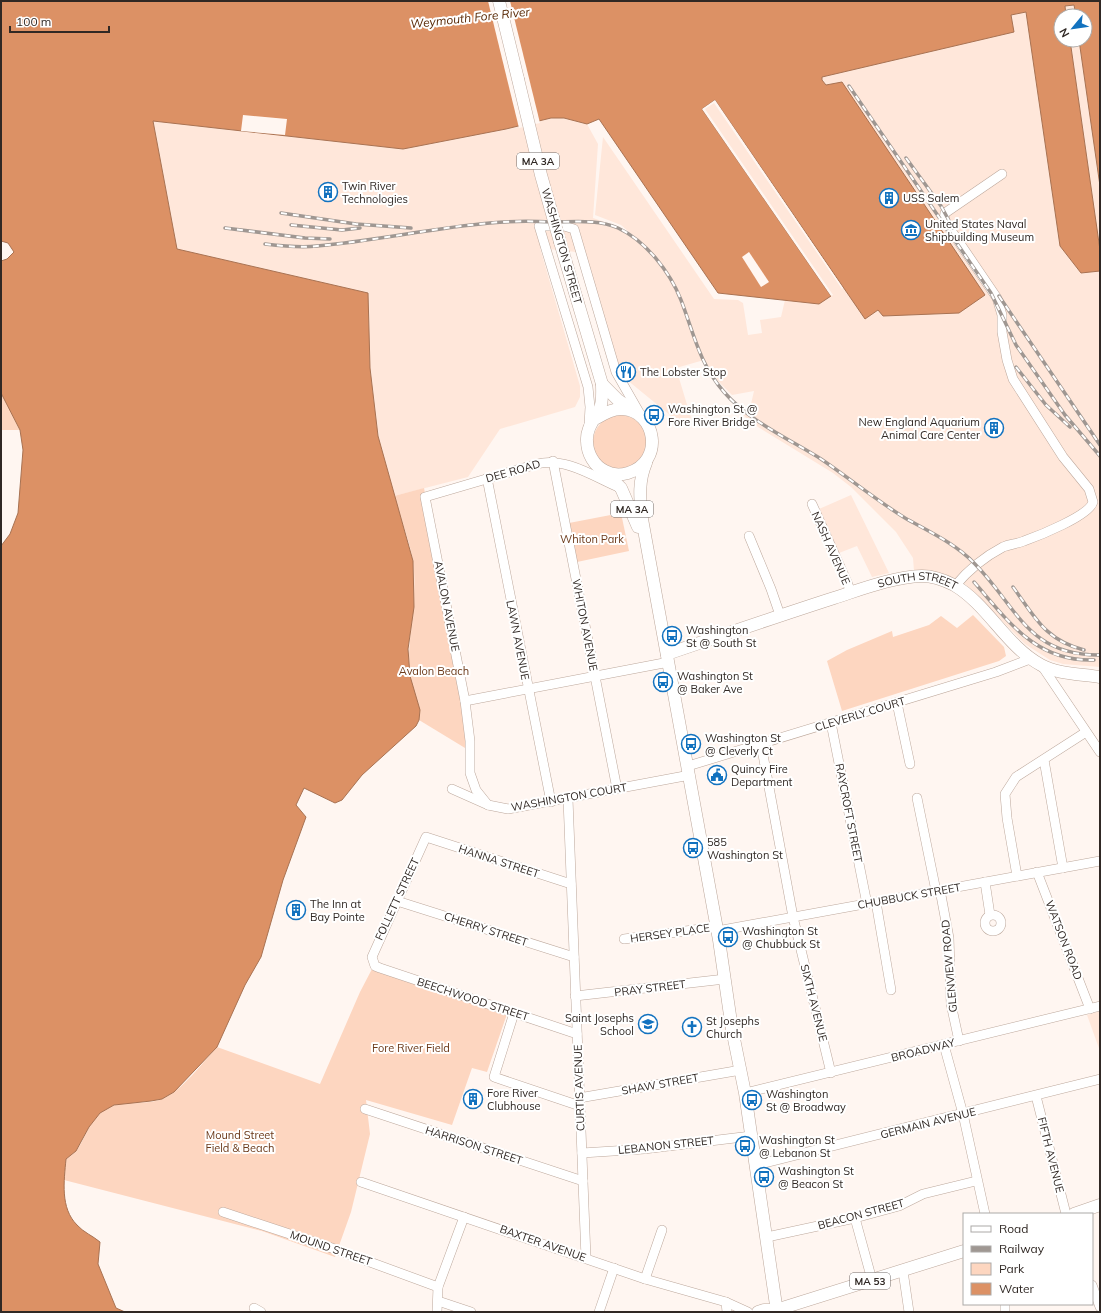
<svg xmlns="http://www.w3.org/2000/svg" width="1101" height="1313" font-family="Mulish,sans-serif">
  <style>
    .built { fill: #ffe7da }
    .green { fill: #fdd6c0 }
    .water { fill: #dc9165; stroke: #a87252 }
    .pier { fill: #fff6f1 }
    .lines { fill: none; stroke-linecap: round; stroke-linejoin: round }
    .minor-casing { stroke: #bda89c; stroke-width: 10 }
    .major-casing { stroke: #bda89c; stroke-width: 13 }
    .minor { stroke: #fff; stroke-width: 9 }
    .major { stroke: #fff; stroke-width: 12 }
    .rail-casing { stroke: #9f9792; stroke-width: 3.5 }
    .rail { stroke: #fff; stroke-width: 2; stroke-dasharray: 6; stroke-linecap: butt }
    .major-bridge-casing { stroke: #bda89c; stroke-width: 13; stroke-linecap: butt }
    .major-bridge { stroke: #fff; stroke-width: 12 }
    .labels { text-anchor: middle; stroke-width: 4; stroke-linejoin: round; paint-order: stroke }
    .shield { fill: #fff; stroke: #6e6866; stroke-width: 1 }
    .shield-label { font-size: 10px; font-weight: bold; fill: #302824 }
    .poi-label { font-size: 11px; fill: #302824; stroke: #fff; text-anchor: start }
    .street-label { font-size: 11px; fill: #302824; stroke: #fff }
    .park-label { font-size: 11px; fill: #6b3919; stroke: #fff }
    .water-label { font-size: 12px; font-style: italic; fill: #5a2a07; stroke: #fff }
  </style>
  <rect width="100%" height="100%" fill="#fff6f1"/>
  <g class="built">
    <path d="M 1074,5 L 1076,16 L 1066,16 L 1065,6 Z"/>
    <path d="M 1026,12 L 1060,246 L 1081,273 L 1100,271 L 1100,667 L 1063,664 L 1050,660 L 1025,644 L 965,584 L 955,578 L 940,574 L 914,571 L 913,558 L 896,532 L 851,487 L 833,473 L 758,427 L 743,415 L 751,404 L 754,391 L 732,395 L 718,381 L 704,360 L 676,368 L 691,418 L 676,420 L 621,375 L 585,253 L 540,248 L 580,386 L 580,397 L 575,407 L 500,429 L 468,477 L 394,496 L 378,436 L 370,368 L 368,293 L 177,249 L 153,120 L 403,149 L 506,129 L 551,118 L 564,118 L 587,124 L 598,144 L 593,218 L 616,226 L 637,239 L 621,225 L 595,215 L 603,137 L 714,299 L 738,300 L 743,303 L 748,335 L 762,333 L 760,320 L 781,317 L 785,300 L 819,304 L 702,109 L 715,100 L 865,319 L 878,310 L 959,313 L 985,295 L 822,79 L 822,77 L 1014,32 L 1011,14 Z"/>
    <path d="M 1070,40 L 1079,40 L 1100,186 L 1100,250 Z"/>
    <path d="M 851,495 L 889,573 L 872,577 L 857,546 L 839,553 L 819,509 Z"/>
    <path d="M 1100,1011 L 1100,1051 L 1087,1015 Z"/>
  </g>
  <g class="green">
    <path d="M 1,393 L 20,430 L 1,430 Z"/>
    <circle cx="620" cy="442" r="27"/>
    <path d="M 424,488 L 465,701 L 470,751 L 419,720 C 421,703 410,690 409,673 C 407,636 418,598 413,561 C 409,539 400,517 394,496 Z"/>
    <path d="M 621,513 L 629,551 L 577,562 L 569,523 Z"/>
    <path d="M 973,615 L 1004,647 L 1006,656 L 999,661 L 842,711 L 827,661 L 847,650 L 892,631 L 893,637 L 929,625 L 941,616 L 957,628 Z"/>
    <path d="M 372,969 L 507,1014 L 487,1072 L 472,1068 L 452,1125 L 366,1100 L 370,1134 L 351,1212 L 335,1257 L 262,1231 L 64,1180 L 66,1159 C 69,1157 73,1154 76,1151 C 85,1140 88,1123 100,1113 C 118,1097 142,1107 162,1099 C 182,1091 203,1062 217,1047 L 320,1084 L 360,992 Z"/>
  </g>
  <path class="water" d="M 1,1 L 1100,1 L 1100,186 L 1079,40 L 1085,40 L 1085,16 L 1076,16 L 1074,5 L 1065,6 L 1066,16 L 1061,16 L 1061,40 L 1070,40 L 1100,250 L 1100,271 L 1081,273 L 1060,246 L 1026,12 L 1011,15 L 1014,32 L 822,77 L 822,80 L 826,85 L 842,82 L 985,295 L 959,313 L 883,316 L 878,310 L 865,319 L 715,100 L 702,109 L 831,296 L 819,304 L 718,293 L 599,119 L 587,124 L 564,118 L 551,118 L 506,129 L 403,149 L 153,121 L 177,249 L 368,293 L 370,368 L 378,436 L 413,561 L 414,607 L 408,649 L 410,676 L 420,710 L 419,720 L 416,726 L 362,775 L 342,800 L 335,803 L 304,788 L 296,805 L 306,817 L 283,880 L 261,957 L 245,985 L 217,1047 L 174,1092 L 162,1099 L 151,1101 L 114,1105 L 100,1113 L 89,1127 L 76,1151 L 66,1159 C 64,1181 60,1208 77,1225 C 83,1232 93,1236 100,1242 L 98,1264 L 116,1308 L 125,1312 L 1,1312 L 1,546 L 10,534 L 18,513 L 23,450 L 20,430 L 1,393 L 1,261 L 7,259 L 14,252 L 8,243 L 1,241 Z"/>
  <g class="pier">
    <path d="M 488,1 L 510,1 L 540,123 L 519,128 Z"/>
    <path d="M 715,100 L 843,288 L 842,289 L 714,103 L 705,109 L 833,295 L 831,296 L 702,109 Z"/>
    <path d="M 243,115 L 287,119 L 285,135 L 241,131 Z"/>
    <path d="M 749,252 L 769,282 L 761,287 L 742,257 Z"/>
  </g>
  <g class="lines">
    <defs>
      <g id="minor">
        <path d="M 589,425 L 590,407 L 588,387 L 539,226 L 564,226 L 574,229 L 616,372 L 640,414"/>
        <path d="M 553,461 L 617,789"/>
        <path d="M 487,478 L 551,802"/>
        <path d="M 812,504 L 847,582 L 851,593"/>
        <path d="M 749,536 L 771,589 L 780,615"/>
        <path d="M 955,586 C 969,569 984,557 1003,547 C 1010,544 1017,544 1024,541 C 1038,536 1089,516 1093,502 L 1089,489 L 1063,457 L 1013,379 L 1007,360 L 1002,332 L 1002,315 L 997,298 L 944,220 L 945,213 L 1002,174"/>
        <path d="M 1042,666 L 1100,752"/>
        <path d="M 465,701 L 669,662"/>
        <path d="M 897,703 L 910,764"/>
        <path d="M 831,723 L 867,904"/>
        <path d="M 761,744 L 793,917 L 831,1073"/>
        <path d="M 1044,760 L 1063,868"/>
        <path d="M 688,766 L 996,672 L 1030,659"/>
        <path d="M 452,789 L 488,805 L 508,809 L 690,775"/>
        <path d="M 917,798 L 936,891"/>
        <path d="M 568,799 L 586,1258"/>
        <path d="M 488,805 L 476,790 L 470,773 L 470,741 L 465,701 L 425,497 L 537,464 C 565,457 593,476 618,487"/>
        <path d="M 1037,872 L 1090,1009"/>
        <path d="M 1017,876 L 1007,818 L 1005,794 L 1016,777 L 1086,732"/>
        <path d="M 985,882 L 990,915"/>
        <path d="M 571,884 L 426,837 L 372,957 L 375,966 L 380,968 L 577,1034"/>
        <path d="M 940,890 L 949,938 L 951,1004 L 959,1041"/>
        <path d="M 397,901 L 574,957"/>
        <path d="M 876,902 L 891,990"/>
        <circle cx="993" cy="923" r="8"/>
        <path d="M 717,931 L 1100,861"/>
        <path d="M 624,939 L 716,927"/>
        <path d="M 575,996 L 725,979"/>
        <path d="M 514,1013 L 494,1077 L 580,1106"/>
        <path d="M 944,1045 L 963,1114 L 985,1214"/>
        <path d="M 745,1093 L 1100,1006"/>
        <path d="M 1036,1096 L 1066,1214"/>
        <path d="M 579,1098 L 741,1070"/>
        <path d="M 365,1109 L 583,1181"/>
        <path d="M 582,1153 L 644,1149 L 751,1136"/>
        <path d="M 756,1165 L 1100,1079"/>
        <path d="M 361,1182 L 645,1279 L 726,1302 L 748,1312"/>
        <path d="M 223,1212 L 329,1247 L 438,1287"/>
        <path d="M 855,1218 L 872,1280"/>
        <path d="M 767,1237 L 855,1218 L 899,1206 L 923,1194 L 976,1181"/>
        <path d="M 903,1271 L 909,1312"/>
        <path d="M 645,1279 L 662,1230"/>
        <path d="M 1092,1285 L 1100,1307"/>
        <path d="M 438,1301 L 471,1312"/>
        <path d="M 726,1302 L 727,1312"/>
        <path d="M 1005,1304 L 1005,1312"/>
        <path d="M 254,1308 L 261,1312"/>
        <path d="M 437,1312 L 438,1287 L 464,1217"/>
        <path d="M 599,1312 L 614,1268"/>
      </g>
      <g id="major">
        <path d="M 499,1 L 518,79"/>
        <path d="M 560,242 L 602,384 C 602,391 603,401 600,408 C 595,419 586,428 587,441 C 587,453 594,466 605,471 C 612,475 621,475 628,473 C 665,462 656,411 623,409 C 612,408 602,415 593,420"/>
        <path d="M 602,384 L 618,400 L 631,409"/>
        <path d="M 646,463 C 638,482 640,498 642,519 L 719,940 L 732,1029 L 745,1093 L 777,1312"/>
        <path d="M 605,472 L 621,488 L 638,527"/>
        <path id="s1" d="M 667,654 C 723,635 778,616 834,598 C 862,589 893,577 922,576 C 934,576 944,580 954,585 C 988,605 1006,646 1041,665 C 1057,674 1082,674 1100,677"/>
        <path d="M 1074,1214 L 1100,1205"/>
        <path d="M 758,1312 L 764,1310 L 776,1310 L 964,1251"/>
      </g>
    </defs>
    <use href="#minor" class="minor-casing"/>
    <use href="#major" class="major-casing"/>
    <use href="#minor" class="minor"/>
    <use href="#major" class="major"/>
    <defs>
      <g id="rail">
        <path d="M 849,86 L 991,293 L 1016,345 L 1065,415 L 1100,456"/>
        <path d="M 906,158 L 941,206 L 953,228"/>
        <path d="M 281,213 L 356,224 L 411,228"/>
        <path d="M 291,225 L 342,230 L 360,228"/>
        <path d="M 225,228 L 305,238 L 330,239"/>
        <path d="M 265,244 C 282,246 300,248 317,246 C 375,241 432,228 490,223 C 510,221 531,221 552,222 C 573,222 598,219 618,228 C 646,241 670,272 681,300 C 694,334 699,363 724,392 C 749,421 789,439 821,459 C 849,478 876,500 905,518 C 928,531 956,544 974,563 C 1017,606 1027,656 1100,655"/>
        <path d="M 999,296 L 1100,445"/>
        <path d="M 1016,367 L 1046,405 L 1070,427"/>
        <path d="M 974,582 C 1009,622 1036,662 1094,660"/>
        <path d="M 1013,587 C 1035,617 1045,640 1084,650"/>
      </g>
    </defs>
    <use href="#rail" class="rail-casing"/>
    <use href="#rail" class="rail"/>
    <defs>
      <path id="major-bridge" d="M 518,79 L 541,175 L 560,242"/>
    </defs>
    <use href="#major-bridge" class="major-bridge-casing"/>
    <use href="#major-bridge" class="major-bridge"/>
  </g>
  <defs>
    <symbol id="building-ring" viewBox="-11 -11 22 22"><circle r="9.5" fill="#fff" stroke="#1272bf" stroke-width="1.5"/><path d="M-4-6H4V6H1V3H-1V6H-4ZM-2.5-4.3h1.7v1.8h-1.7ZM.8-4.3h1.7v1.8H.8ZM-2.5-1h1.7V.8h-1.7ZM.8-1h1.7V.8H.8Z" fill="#1272bf"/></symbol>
    <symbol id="museum-ring" viewBox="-11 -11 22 22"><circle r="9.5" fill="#fff" stroke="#1272bf" stroke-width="1.5"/><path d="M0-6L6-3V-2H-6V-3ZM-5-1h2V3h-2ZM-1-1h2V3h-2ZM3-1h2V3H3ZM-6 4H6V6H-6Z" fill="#1272bf"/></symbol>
    <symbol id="restaurant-ring" viewBox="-11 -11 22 22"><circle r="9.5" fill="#fff" stroke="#1272bf" stroke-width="1.5"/><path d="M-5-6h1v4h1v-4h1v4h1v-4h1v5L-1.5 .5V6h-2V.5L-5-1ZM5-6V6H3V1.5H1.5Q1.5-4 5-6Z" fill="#1272bf"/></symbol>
    <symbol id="bus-ring" viewBox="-11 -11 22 22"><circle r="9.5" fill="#fff" stroke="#1272bf" stroke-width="1.5"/><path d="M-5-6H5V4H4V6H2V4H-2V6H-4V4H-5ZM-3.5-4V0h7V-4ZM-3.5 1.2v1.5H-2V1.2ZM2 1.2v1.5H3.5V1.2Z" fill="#1272bf"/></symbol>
    <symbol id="civic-ring" viewBox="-11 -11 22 22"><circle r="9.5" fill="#fff" stroke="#1272bf" stroke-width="1.5"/><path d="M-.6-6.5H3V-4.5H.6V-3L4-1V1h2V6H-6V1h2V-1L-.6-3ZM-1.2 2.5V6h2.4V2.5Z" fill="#1272bf"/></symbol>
    <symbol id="school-ring" viewBox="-11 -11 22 22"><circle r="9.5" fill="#fff" stroke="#1272bf" stroke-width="1.5"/><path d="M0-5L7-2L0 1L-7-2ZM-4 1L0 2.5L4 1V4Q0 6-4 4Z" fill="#1272bf"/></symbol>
    <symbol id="church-ring" viewBox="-11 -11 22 22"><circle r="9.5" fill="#fff" stroke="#1272bf" stroke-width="1.5"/><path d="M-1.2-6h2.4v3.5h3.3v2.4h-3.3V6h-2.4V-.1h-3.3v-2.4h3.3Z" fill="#1272bf"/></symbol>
  </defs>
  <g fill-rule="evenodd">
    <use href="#building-ring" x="317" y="181" width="22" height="22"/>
    <use href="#building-ring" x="878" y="187" width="22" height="22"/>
    <use href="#museum-ring" x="900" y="219" width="22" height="22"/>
    <use href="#restaurant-ring" x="615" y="361" width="22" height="22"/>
    <use href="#bus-ring" x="643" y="404" width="22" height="22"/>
    <use href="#building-ring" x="983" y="417" width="22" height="22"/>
    <use href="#bus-ring" x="661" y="625" width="22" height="22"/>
    <use href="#bus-ring" x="652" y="671" width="22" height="22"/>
    <use href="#bus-ring" x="680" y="733" width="22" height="22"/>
    <use href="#civic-ring" x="706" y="764" width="22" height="22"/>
    <use href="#bus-ring" x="682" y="837" width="22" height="22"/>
    <use href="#building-ring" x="285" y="899" width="22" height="22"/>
    <use href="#bus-ring" x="717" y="926" width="22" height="22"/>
    <use href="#school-ring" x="637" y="1013" width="22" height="22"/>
    <use href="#church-ring" x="681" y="1016" width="22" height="22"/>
    <use href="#building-ring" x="462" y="1088" width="22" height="22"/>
    <use href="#bus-ring" x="741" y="1089" width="22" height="22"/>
    <use href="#bus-ring" x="734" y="1135" width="22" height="22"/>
    <use href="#bus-ring" x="753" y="1166" width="22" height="22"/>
  </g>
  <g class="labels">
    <g class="shield">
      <rect x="517" y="153" width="42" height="16" rx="3"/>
      <rect x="611" y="501" width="42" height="16" rx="3"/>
      <rect x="850" y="1273" width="40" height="16" rx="3"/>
    </g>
    <g class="shield-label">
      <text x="538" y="165">MA 3A</text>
      <text x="632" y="513">MA 3A</text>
      <text x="870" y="1285">MA 53</text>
    </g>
    <g class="poi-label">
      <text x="342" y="190">Twin River<tspan x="342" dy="13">Technologies</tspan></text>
      <text x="903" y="202">USS Salem</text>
      <text x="925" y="228">United States Naval<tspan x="925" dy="13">Shipbuilding Museum</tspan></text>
      <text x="640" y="376">The Lobster Stop</text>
      <text x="668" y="413">Washington St @<tspan x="668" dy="13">Fore River Bridge</tspan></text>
      <text x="980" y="426" text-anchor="end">New England Aquarium<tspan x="980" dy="13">Animal Care Center</tspan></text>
      <text x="686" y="634">Washington<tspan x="686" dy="13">St @ South St</tspan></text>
      <text x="677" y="680">Washington St<tspan x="677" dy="13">@ Baker Ave</tspan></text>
      <text x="705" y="742">Washington St<tspan x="705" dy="13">@ Cleverly Ct</tspan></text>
      <text x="731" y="773">Quincy Fire<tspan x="731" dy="13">Department</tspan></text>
      <text x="707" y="846">585<tspan x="707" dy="13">Washington St</tspan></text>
      <text x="310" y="908">The Inn at<tspan x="310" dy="13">Bay Pointe</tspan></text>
      <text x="742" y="935">Washington St<tspan x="742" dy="13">@ Chubbuck St</tspan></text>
      <text x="634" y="1022" text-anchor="end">Saint Josephs<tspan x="634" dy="13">School</tspan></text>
      <text x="706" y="1025">St Josephs<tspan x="706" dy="13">Church</tspan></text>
      <text x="487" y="1097">Fore River<tspan x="487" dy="13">Clubhouse</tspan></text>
      <text x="766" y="1098">Washington<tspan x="766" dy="13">St @ Broadway</tspan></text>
      <text x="759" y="1144">Washington St<tspan x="759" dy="13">@ Lebanon St</tspan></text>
      <text x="778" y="1175">Washington St<tspan x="778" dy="13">@ Beacon St</tspan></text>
    </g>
    <g class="street-label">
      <text transform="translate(562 246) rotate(74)" y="4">WASHINGTON STREET</text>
      <text transform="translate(513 471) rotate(-16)" y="4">DEE ROAD</text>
      <text transform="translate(831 548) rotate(66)" y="4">NASH AVENUE</text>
      <text dy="4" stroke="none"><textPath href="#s1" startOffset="263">SOUTH STREET</textPath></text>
      <text transform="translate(447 606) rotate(79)" y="4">AVALON AVENUE</text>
      <text transform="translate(585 625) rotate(79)" y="4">WHITON AVENUE</text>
      <text transform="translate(518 640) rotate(79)" y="4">LAWN AVENUE</text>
      <text transform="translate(860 714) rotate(-17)" y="4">CLEVERLY COURT</text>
      <text transform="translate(569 797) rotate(-10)" y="4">WASHINGTON COURT</text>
      <text transform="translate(849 813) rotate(79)" y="4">RAYCROFT STREET</text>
      <text transform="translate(499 861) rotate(18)" y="4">HANNA STREET</text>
      <text transform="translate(909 896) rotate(-10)" y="4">CHUBBUCK STREET</text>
      <text transform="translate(397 899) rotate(-65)" y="4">FOLLETT STREET</text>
      <text transform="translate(486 929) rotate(18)" y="4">CHERRY STREET</text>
      <text transform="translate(670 933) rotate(-8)" y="4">HERSEY PLACE</text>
      <text transform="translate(1064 940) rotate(69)" y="4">WATSON ROAD</text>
      <text transform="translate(949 966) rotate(-95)" y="4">GLENVIEW ROAD</text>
      <text transform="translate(650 988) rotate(-7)" y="4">PRAY STREET</text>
      <text transform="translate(473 999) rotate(18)" y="4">BEECHWOOD STREET</text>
      <text transform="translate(814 1003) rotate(76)" y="4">SIXTH AVENUE</text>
      <text transform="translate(923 1050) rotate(-14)" y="4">BROADWAY</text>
      <text transform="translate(660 1084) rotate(-10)" y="4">SHAW STREET</text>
      <text transform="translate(579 1088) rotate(-92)" y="4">CURTIS AVENUE</text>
      <text transform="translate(928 1123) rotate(-14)" y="4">GERMAIN AVENUE</text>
      <text transform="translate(474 1145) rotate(18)" y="4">HARRISON STREET</text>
      <text transform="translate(666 1145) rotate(-6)" y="4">LEBANON STREET</text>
      <text transform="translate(1051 1155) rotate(76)" y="4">FIFTH AVENUE</text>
      <text transform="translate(861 1214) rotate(-15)" y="4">BEACON STREET</text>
      <text transform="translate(543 1243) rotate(19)" y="4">BAXTER AVENUE</text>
      <text transform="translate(331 1248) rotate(19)" y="4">MOUND STREET</text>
    </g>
    <g class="park-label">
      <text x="592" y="543">Whiton Park</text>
      <text x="434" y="675">Avalon Beach</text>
      <text x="411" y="1052">Fore River Field</text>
      <text x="240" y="1139">Mound Street<tspan x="240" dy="13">Field &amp; Beach</tspan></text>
    </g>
    <g class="water-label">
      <text transform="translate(470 18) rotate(-6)" y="4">Weymouth Fore River</text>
    </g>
  </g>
  <rect width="1101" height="1313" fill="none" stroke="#302824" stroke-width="4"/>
  <rect x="963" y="1213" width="130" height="92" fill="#ffffff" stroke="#aca9a7"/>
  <rect x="971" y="1226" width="20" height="6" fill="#ffffff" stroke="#aca9a7"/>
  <text x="999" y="1233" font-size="12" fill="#302824">Road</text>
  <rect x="971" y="1246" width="20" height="6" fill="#9f9792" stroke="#aca9a7"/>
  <text x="999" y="1253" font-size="12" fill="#302824">Railway</text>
  <rect x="971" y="1263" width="20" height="12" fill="#fdd6c0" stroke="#aca9a7"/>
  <text x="999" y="1273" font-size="12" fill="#302824">Park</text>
  <rect x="971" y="1283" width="20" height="12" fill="#dc9165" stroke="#aca9a7"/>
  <text x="999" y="1293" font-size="12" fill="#302824">Water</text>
  <g transform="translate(1073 28) rotate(241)"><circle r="19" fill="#ffffff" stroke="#aca9a7"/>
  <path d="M0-3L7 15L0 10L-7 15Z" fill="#1272bf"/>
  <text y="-6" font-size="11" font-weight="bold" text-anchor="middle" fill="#302824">N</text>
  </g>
  <path d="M10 26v6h99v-6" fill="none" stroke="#302824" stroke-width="2"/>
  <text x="16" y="26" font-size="12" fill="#302824" stroke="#ffffff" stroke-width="3" paint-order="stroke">100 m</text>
</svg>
